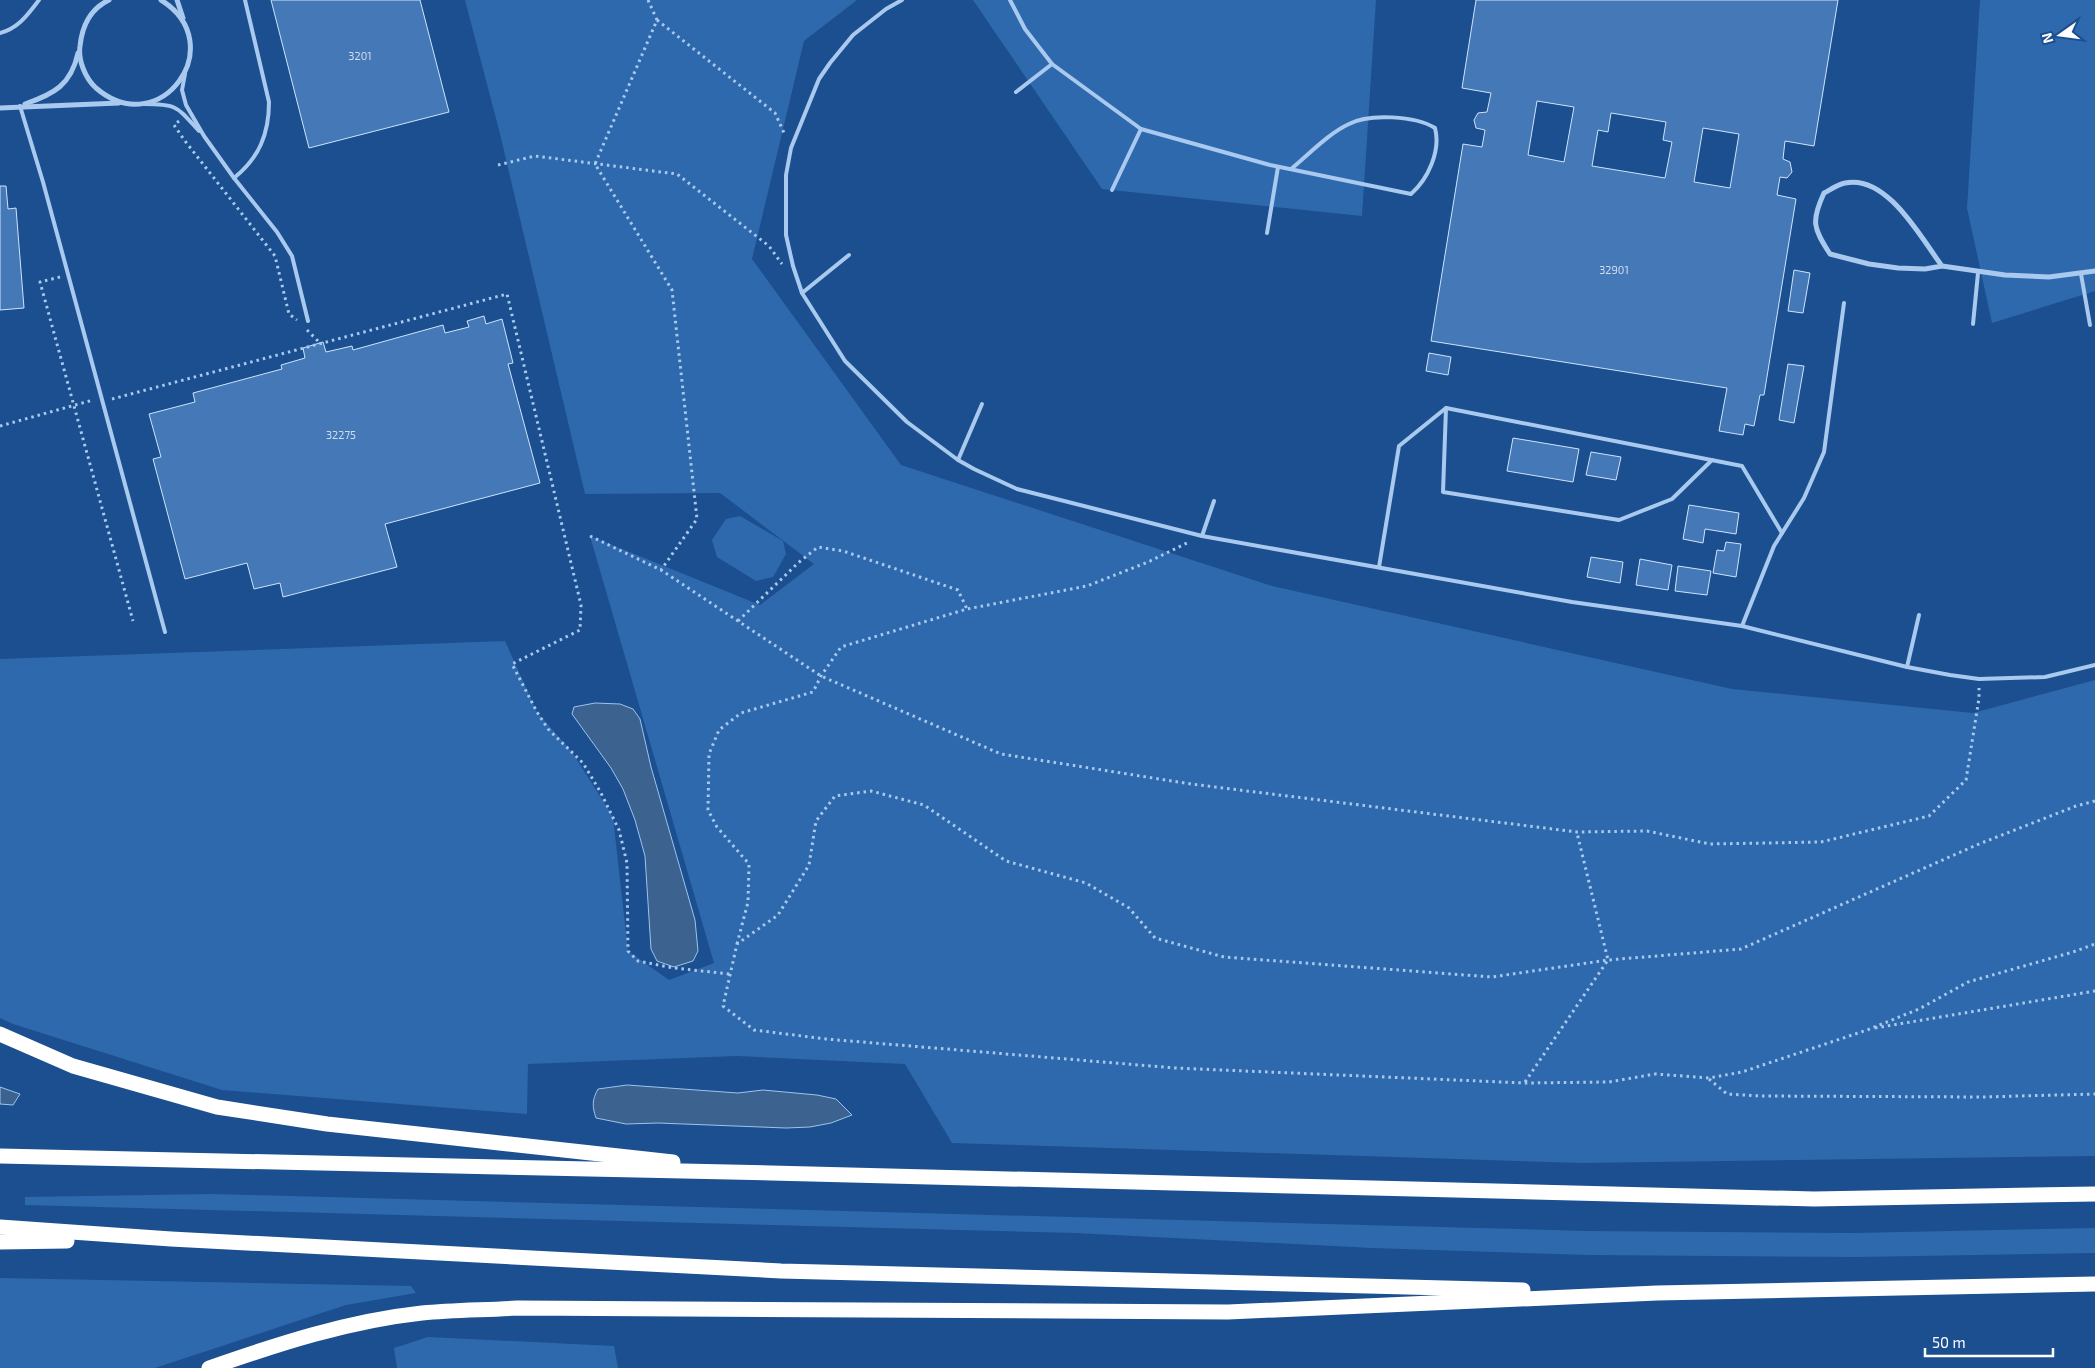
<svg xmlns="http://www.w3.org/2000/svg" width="2095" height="1368" font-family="'Exo 2',sans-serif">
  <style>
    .green { fill: #2e69ad }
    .water { fill: #3c6290; stroke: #9cc4f0 }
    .building { fill: #4478b7; stroke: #cfe3fa; fill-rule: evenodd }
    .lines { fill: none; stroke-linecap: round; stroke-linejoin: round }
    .path { stroke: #a9c9ee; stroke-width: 3; stroke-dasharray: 2.5 4; stroke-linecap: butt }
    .service { stroke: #a9c9ee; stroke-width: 4 }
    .minor { stroke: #a9c9ee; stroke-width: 5 }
    .motorway { stroke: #fff; stroke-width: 15 }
    .labels { text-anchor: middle; stroke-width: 4.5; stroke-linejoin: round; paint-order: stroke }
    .number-label { font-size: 11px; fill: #d0dded }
  </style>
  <rect width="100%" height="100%" fill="#1b4f8f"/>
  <g class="green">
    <path d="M 465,0 L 857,0 L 804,41 L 752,259 L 901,465 L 1272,586 L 1732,689 L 1973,713 L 2095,680 L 2095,1156 L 1581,1163 L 952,1143 L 905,1064 L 737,1056 L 528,1064 L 527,1114 L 222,1090 L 13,1024 L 0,1018 L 0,659 L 505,641 L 537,712 L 572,752 L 613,817 L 628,951 L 669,980 L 714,963 L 590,536 L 760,605 L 814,564 L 720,493 L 585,494 L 500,134 Z"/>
    <path d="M 973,0 L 1376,0 L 1362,216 L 1102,189 Z"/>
    <path d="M 1980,0 L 2095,0 L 2095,291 L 1992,323 L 1967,208 Z"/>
    <path d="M 740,516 L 783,541 L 786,554 L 773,577 L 756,581 L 717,557 L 712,540 L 726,519 Z"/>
    <path d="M 213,1194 L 1587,1231 L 1852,1233 L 2095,1228 L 2095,1253 L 1858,1257 L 1590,1255 L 1372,1248 L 1075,1233 L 25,1205 L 25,1197 Z"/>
    <path d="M 0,1278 L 411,1286 L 416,1293 L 346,1305 L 155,1368 L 0,1368 Z"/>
    <path d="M 428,1337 L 614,1346 L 618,1368 L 397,1368 L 394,1348 Z"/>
  </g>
  <g class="water">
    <path d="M 595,703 L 620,704 L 633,709 L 640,719 L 651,767 L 695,920 L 698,951 L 693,961 L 674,967 L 657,961 L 651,949 L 645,856 L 635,820 L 623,789 L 611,768 L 572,714 L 574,707 Z"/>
    <path d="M 627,1085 L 738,1093 L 763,1090 L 817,1095 L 836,1099 L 852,1115 L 831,1123 L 810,1127 L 786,1128 L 658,1123 L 626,1124 L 596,1118 C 592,1106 592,1100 598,1089 Z"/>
    <path d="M 0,1087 L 20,1094 L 13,1105 L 0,1104 Z"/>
  </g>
  <g class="building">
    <path d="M 271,0 L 420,0 L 449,112 L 309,148 Z"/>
    <path d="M 1476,0 L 1838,0 L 1814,146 L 1785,141 L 1783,159 L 1790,162 L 1792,172 L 1787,178 L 1780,177 L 1777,195 L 1796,199 L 1764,395 L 1760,395 L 1754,426 L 1745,424 L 1743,435 L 1719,431 L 1727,388 L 1431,341 L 1463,144 L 1482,147 L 1485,130 L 1476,128 L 1474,120 L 1478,113 L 1487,112 L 1491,93 L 1462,88 ZM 1537,101 L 1574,107 L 1564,162 L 1528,155 ZM 1611,113 L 1666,122 L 1663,140 L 1672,142 L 1665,178 L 1592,166 L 1598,130 L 1608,132 ZM 1703,128 L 1739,134 L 1730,188 L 1694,182 Z"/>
    <path d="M 0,186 L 6,186 L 8,209 L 16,208 L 24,308 L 0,310 Z"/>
    <path d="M 1794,270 L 1810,273 L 1803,313 L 1788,311 Z"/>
    <path d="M 484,316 L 486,324 L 502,319 L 513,363 L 508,364 L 540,483 L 385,524 L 397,567 L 283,597 L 280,583 L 254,589 L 247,563 L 185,579 L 153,459 L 161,457 L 149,414 L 195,402 L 193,393 L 282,369 L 281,365 L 305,358 L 303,348 L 323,342 L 326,352 L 352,346 L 353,350 L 443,325 L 445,333 L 469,327 L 467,321 Z"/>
    <path d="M 1429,353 L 1451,357 L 1448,375 L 1426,371 Z"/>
    <path d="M 1788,364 L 1804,366 L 1794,423 L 1779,420 Z"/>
    <path d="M 1513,438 L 1579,449 L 1573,482 L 1507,471 Z"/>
    <path d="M 1591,452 L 1621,457 L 1616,480 L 1586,475 Z"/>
    <path d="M 1689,505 L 1739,513 L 1736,534 L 1705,529 L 1703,543 L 1683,539 Z"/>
    <path d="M 1726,542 L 1741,544 L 1736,577 L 1713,573 L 1717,550 L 1724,551 Z"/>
    <path d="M 1591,557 L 1623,562 L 1620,583 L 1587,577 Z"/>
    <path d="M 1640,559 L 1672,565 L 1668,590 L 1636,585 Z"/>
    <path d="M 1678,566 L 1711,571 L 1707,595 L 1675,591 Z"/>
  </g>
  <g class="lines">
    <g class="path">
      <path d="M 648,0 L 657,20 L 595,164 L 672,290 L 697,519 L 661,570"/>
      <path d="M 657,20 L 775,113 L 785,135"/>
      <path d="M 179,121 L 174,125 L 185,141 L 275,256 L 289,314 L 297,320"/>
      <path d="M 498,165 L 535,156 L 677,174 L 769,246 L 782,264"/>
      <path d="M 60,277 L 40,282 L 133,621"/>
      <path d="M 307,330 L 320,343"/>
      <path d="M 112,399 L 507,294 L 581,605 L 580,630 L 512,664 L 537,712 L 548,729 L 583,763 L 601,793 L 619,830 L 627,863 L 628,951 L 638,961 L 674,968 L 730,974"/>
      <path d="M 0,426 L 93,400"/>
      <path d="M 590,536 L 661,570 L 821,676 L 1001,754 L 1191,784 L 1577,832 L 1647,831 L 1710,844 L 1821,842 L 1929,816 L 1966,780 L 1979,698 L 1979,688"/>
      <path d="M 738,621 L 798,563 L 818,547 L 843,551 L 958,590 L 967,609"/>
      <path d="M 2095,801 L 2076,806 L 1979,844 L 1741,949 L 1608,960 L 1492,977 L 1224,957 L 1155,938 L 1129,908 L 1086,883 L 1006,861 L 924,805 L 871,791 L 835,796 L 816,821 L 809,865 L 778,915 L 737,944 L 723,1006 L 754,1030 L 826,1039 L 1175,1068 L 1525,1083 L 1609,1082 L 1655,1074 L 1709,1078 L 1742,1072 L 1867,1030 L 1919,1009 L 1968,982 L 2073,952 L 2095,944"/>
      <path d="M 737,944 L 748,902 L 749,864 L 717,827 L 708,810 L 709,754 L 719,730 L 741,713 L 813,692 L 821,676 L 841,647 L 967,609 L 1087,586 L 1148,562 L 1189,542"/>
      <path d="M 1875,1028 L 2095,991"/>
      <path d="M 1709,1079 L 1727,1094 L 1761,1096 L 1982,1097 L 2095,1094"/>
      <path d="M 1525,1082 L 1608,960 L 1577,833"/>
    </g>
    <g class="service">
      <path d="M 902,0 L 886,9 L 853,35 L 830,63 L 819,79 L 791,148 L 786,175 L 786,235 L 793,266 L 802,293 L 845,361 L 907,422 L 958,460 L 974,469 L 1017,489 L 1202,536 L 1572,602 L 1742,626 L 1907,667 L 1950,675 L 1979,679 L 2045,677 L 2095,665"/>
      <path d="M 1010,0 L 1025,29 L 1052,64 L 1141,129 L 1270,165 L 1411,194 C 1428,179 1441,151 1435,128 C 1416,116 1369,113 1349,124 C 1329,133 1308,155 1291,169"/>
      <path d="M 0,33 C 19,28 28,14 39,0"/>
      <path d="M 185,74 L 182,90 L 186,105 L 204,136 L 234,178 L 277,232 L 292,256 L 308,321"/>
      <path d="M 1016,92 L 1052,64"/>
      <path d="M 144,104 C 178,104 177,107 199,131"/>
      <path d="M 20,106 L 43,182 L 165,632"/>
      <path d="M 234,178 C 259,158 269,134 269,102 L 245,0"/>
      <path d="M 1112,190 L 1141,129"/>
      <path d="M 1267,233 L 1278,167"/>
      <path d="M 2081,274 L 2090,325"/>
      <path d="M 802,293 L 849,255"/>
      <path d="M 1973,324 L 1978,273"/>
      <path d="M 1446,408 L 1443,492 L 1619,520 L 1672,499 L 1712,460"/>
      <path d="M 958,460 L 982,404"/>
      <path d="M 1202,536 L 1214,501"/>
      <path d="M 1379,567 L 1399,446 L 1446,408 L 1742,466 L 1782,533"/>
      <path d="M 1742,626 L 1774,546 L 1804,498 L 1824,452 L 1844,303"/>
      <path d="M 1907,667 L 1919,615"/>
    </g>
    <g class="minor">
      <path d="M 109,0 C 90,9 82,27 80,46 C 78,60 85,78 96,88 C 160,143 232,44 161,0"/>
      <path d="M 177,0 L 183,18"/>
      <path d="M 25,104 C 54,94 71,85 78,53"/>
      <path d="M 0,108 L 119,103"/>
      <path d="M 1942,266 C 1921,238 1887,174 1845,183 C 1838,184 1830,190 1824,193 C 1811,221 1813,228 1830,254 L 1869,264 L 1898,268 L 1925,269 L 1942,266 L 2005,275 L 2049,277 L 2095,271"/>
    </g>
    <g class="motorway">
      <path d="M 0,1034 L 73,1066 L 217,1107 L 327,1124 L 673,1162"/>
      <path d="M 0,1156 L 771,1173 L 1814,1199 L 2095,1194"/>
      <path d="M 0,1227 L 171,1239 L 781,1271 L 1523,1290"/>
      <path d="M 0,1242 L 67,1241"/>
      <path d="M 209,1368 C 278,1344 348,1321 422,1313 C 453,1310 486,1310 517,1308 L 1228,1312 L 1657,1293 L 2095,1284"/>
    </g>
  </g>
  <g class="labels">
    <g class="number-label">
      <text x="360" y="60">3201</text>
      <text x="1614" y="274">32901</text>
      <text x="341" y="439">32275</text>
    </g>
  </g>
  <g transform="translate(2060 35) rotate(256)" stroke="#1b4f8f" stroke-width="4" paint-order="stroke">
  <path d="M0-4L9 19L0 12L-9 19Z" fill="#ffffff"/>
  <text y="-8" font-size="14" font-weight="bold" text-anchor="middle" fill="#ffffff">N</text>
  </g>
  <path d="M1925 1348v8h128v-8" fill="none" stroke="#ffffff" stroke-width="2.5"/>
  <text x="1932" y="1348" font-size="15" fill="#ffffff" stroke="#1b4f8f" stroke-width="4" paint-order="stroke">50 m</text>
</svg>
